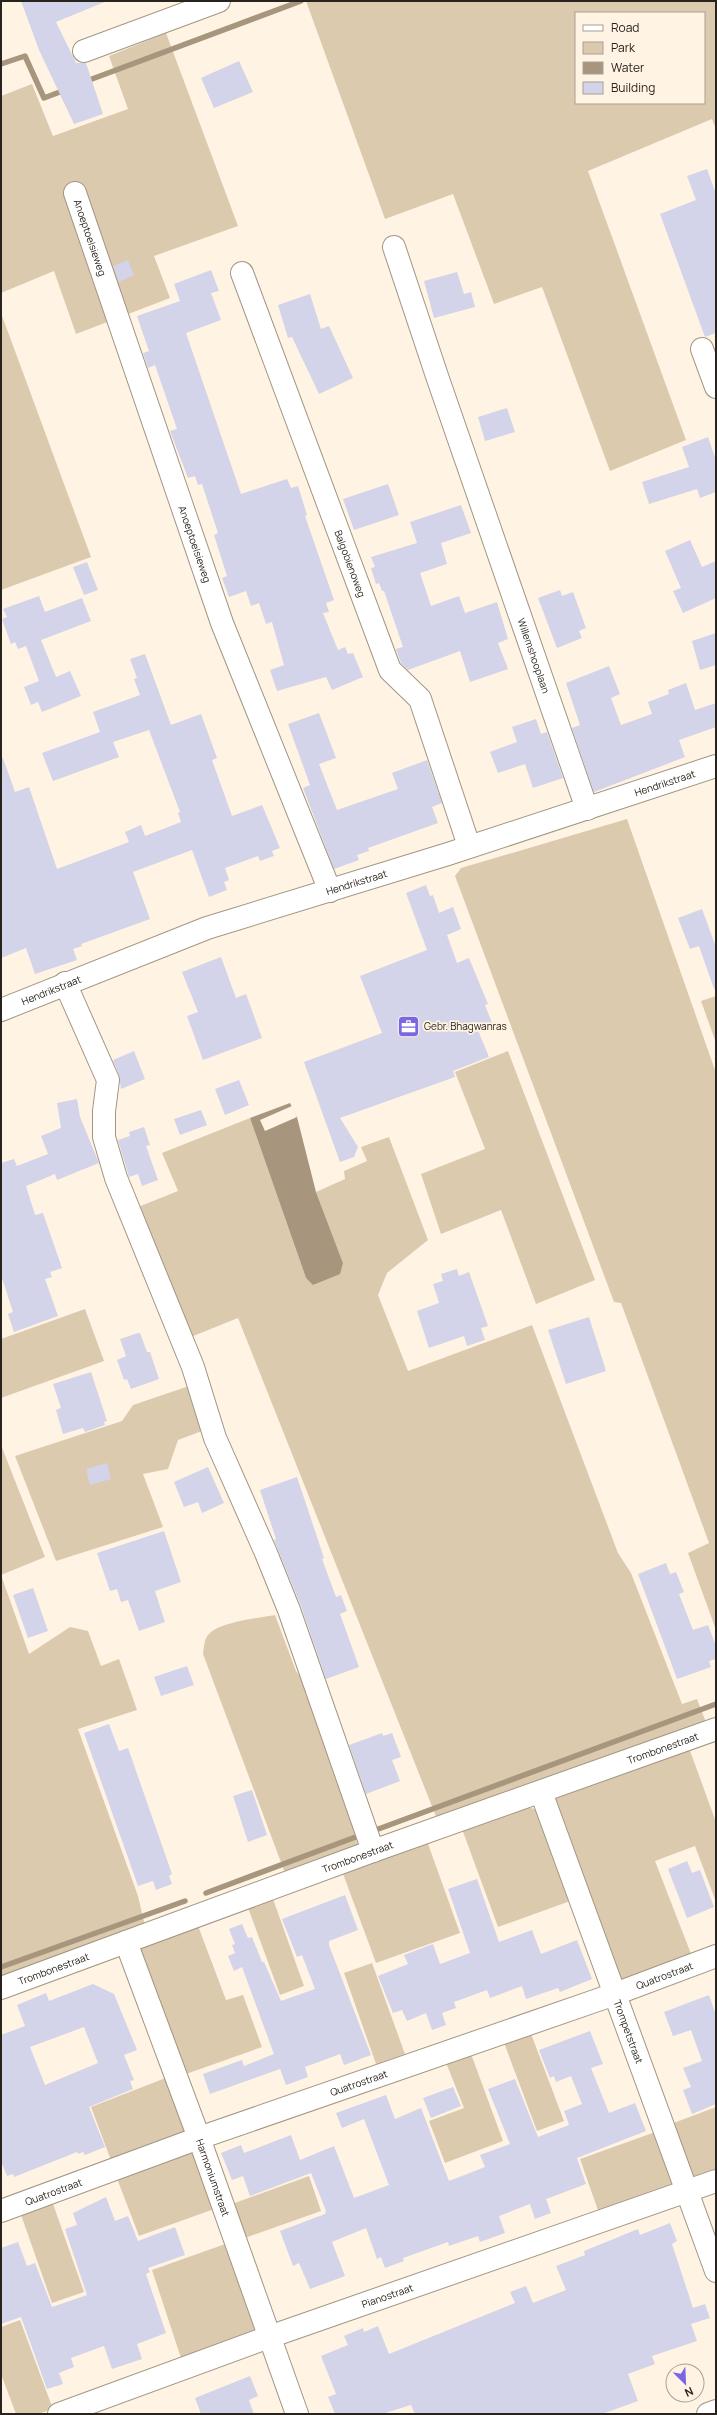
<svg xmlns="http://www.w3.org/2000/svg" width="717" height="2415" font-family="Manrope,sans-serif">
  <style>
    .green { fill: #dccaaf; fill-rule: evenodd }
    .water { fill: #a7967d }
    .pier { fill: #fff4e4 }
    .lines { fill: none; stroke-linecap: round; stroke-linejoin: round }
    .stream { stroke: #a7967d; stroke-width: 5.5 }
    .building { fill: #d3d3e9; fill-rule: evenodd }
    .street-casing { stroke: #a29583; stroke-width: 24 }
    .secondary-casing { stroke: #a29583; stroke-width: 24 }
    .street { stroke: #fff; stroke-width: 22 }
    .secondary { stroke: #fff; stroke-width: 22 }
    .labels { text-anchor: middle; stroke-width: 3.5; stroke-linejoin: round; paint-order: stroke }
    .street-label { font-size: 10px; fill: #28231c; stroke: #fff4e4 }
    .poi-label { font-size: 10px; fill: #28231c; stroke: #fff4e4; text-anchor: start }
  </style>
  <rect width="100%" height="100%" fill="#fff4e4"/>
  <g class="green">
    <path d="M 306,1 L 716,1 L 716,129 L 712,119 L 588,171 L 686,440 L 610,471 L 542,287 L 494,304 L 453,194 L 385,219 ZM 576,13 L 704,13 L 704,103 L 576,103 Z"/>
    <path d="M 166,33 L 238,226 L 154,256 L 170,298 L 76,334 L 54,271 L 1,293 L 1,96 L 32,84 L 53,136 L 128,109 L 109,56 Z"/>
    <path d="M 1,313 L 91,557 L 1,590 Z"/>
    <path d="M 627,819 L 716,1073 L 716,1630 L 688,1553 L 709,1543 L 621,1303 L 614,1302 L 455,876 L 461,868 Z"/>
    <path d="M 716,996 L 716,1043 L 701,1001 Z"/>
    <path d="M 508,1051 L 595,1280 L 536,1304 L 501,1210 L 441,1234 L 421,1174 L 485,1149 L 455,1072 Z"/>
    <path d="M 250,1118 L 306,1278 L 314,1285 L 343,1263 L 316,1192 L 345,1179 L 344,1171 L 367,1161 L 361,1147 L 389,1137 L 428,1240 L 387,1273 L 378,1295 L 408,1371 L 532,1325 L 618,1553 L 631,1573 L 682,1704 L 697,1699 L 707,1725 L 437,1819 L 238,1318 L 181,1341 L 123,1213 L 178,1191 L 162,1153 Z"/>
    <path d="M 85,1309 L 104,1361 L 1,1398 L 1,1339 Z"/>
    <path d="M 189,1386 L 202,1431 L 178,1440 L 168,1469 L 143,1474 L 163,1527 L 56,1561 L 15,1456 L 122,1421 L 133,1405 Z"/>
    <path d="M 1,1445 L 45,1557 L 1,1575 L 29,1654 L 70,1627 L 88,1631 L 101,1666 L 119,1659 L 137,1710 L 78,1729 L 138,1896 L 145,1926 L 1,1979 Z"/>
    <path d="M 275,1615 L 296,1671 L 314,1695 L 351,1806 L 350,1819 L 358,1846 L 285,1873 L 203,1654 C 204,1647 204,1639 209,1634 C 220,1622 259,1618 275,1615 Z"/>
    <path d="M 689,1748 L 716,1822 L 716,1902 L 695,1846 L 655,1861 L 693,1959 L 619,1983 L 553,1797 Z"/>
    <path d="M 525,1808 L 531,1808 L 537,1810 L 573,1900 L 498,1927 L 462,1829 Z"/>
    <path d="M 427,1841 L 460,1933 L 376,1963 L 342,1871 Z"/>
    <path d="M 272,1896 L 304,1986 L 280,1995 L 247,1905 Z"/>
    <path d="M 197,1923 L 226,2000 L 243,1995 L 262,2047 L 186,2074 L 142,1959 L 141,1948 L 147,1941 Z"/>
    <path d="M 372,1963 L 405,2054 L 376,2064 L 344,1973 Z"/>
    <path d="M 530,2031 L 564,2121 L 537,2131 L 503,2040 Z"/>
    <path d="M 470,2051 L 503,2141 L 445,2163 L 429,2121 L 464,2108 L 445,2060 Z"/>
    <path d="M 168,2077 L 186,2132 L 112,2163 L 91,2107 Z"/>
    <path d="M 716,2107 L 716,2172 L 696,2180 L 691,2177 L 671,2124 Z"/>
    <path d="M 658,2131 L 675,2184 L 600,2216 L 580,2159 Z"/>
    <path d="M 194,2152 L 217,2208 L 139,2236 L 116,2176 L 179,2153 Z"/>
    <path d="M 309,2176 L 321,2211 L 242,2239 L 229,2205 Z"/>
    <path d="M 52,2201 L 84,2292 L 52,2303 L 20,2212 Z"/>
    <path d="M 228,2243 L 257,2323 L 252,2335 L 182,2361 L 152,2270 Z"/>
    <path d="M 20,2320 L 53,2409 L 38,2414 L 16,2414 L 1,2374 L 1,2327 Z"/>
  </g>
  <path class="water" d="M 290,1103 L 297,1117 L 316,1192 L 343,1263 L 340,1274 L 313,1285 L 306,1278 L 250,1118 Z"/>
  <path class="pier" d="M 292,1106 L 297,1117 L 265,1131 L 260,1120 Z"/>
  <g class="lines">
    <g class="stream">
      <path d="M 1,64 L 25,56 L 44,98 L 65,90"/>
      <path d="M 84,82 L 301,1"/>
      <path d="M 373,1831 L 716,1704"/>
      <path d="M 206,1893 L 361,1835"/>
      <path d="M 1,1967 L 185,1901"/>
    </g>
  </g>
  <g class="building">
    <path d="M 21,1 L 107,1 L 56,22 L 76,63 L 86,63 L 103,114 L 74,124 L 39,50 Z"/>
    <path d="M 239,61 L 253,92 L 214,108 L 201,78 Z"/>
    <path d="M 707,169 L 716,194 L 716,333 L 705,337 L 660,214 L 696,200 L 687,176 Z"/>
    <path d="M 128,260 L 134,275 L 119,282 L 113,266 Z"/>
    <path d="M 211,270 L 219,291 L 211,293 L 221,320 L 186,333 L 241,494 L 287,479 L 291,488 L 298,486 L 307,515 L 305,516 L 334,600 L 326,603 L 329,612 L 323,613 L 338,650 L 345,647 L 348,654 L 353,653 L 363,677 L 332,690 L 326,677 L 277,691 L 270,670 L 284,665 L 272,622 L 266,624 L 259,603 L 251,606 L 246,591 L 229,597 L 222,578 L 227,576 L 214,535 L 218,533 L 202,484 L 198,485 L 195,476 L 188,478 L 170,431 L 177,429 L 155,365 L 148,368 L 143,353 L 149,351 L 137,316 L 180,301 L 174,284 Z"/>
    <path d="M 457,272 L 464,294 L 471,292 L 475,307 L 434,318 L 424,281 Z"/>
    <path d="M 310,294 L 321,329 L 329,326 L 353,378 L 319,394 L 292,337 L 288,338 L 278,305 Z"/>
    <path d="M 507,408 L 515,432 L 485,441 L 478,417 Z"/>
    <path d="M 708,437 L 716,460 L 716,492 L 700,498 L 697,489 L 649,504 L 642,482 L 689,467 L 682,447 Z"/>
    <path d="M 388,484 L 399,515 L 354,530 L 343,499 Z"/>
    <path d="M 461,505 L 471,533 L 441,543 L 447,564 L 420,573 L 431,606 L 459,596 L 465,613 L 497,602 L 508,639 L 498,643 L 508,669 L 470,682 L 460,651 L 408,670 L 401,663 L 396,649 L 403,647 L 384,591 L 382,591 L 379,583 L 376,584 L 371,568 L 375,567 L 371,557 L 417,543 L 410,522 Z"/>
    <path d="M 690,540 L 702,567 L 716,561 L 716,598 L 683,613 L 673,591 L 681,588 L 665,551 Z"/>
    <path d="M 87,562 L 98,590 L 84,595 L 73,567 Z"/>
    <path d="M 560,590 L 562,596 L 573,592 L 586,628 L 579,631 L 582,638 L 557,648 L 538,598 Z"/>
    <path d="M 39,596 L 45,612 L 82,598 L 91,621 L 41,640 L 56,677 L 70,671 L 81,696 L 42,712 L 38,702 L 31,705 L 24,687 L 39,681 L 26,646 L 18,649 L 15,642 L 11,644 L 2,619 L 7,617 L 3,609 Z"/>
    <path d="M 716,633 L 716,665 L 700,670 L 692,641 Z"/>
    <path d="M 145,654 L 171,725 L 201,714 L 217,758 L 212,760 L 232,816 L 262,805 L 280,848 L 272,851 L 274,856 L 260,861 L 258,856 L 225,868 L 229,880 L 224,882 L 227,890 L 209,897 L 192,850 L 133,872 L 150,919 L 81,944 L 82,946 L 73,949 L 77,960 L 35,974 L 26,948 L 1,958 L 1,758 L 3,758 L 15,792 L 29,787 L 57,869 L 129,842 L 125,832 L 141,825 L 145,836 L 181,822 L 178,813 L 180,812 L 149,730 L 113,742 L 119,757 L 53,781 L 42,753 L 100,732 L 93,712 L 140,695 L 134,679 L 137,678 L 130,659 Z"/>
    <path d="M 609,666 L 620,694 L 611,698 L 621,725 L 652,714 L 648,702 L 669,694 L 668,690 L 686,683 L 695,710 L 716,703 L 716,727 L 679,740 L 685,757 L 594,792 L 572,728 L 580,725 L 566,683 Z"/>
    <path d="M 319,713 L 336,758 L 319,764 L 337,810 L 398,789 L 392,773 L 427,760 L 442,803 L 432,807 L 438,823 L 368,848 L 369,851 L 357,855 L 359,860 L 334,869 L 303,788 L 310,785 L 288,724 Z"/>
    <path d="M 536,719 L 541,734 L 547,732 L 563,778 L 533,788 L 525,764 L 498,773 L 490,752 L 517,742 L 512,727 Z"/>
    <path d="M 426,885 L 430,896 L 433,895 L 439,913 L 453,907 L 461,929 L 447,935 L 457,963 L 469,958 L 488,1004 L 485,1005 L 492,1023 L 477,1028 L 489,1057 L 453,1071 L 455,1077 L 340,1118 L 358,1147 L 354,1157 L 340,1162 L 304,1062 L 382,1033 L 360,976 L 427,950 L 406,893 Z"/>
    <path d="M 702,909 L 716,947 L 716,988 L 714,989 L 699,946 L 690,949 L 678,918 Z"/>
    <path d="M 221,957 L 236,998 L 246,994 L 262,1038 L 203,1060 L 187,1016 L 198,1012 L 182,972 Z"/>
    <path d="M 134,1051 L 145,1079 L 121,1089 L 119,1075 L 113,1060 Z"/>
    <path d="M 239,1080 L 249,1105 L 225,1115 L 215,1089 Z"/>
    <path d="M 77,1099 L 80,1117 L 99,1163 L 57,1180 L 55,1174 L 26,1186 L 35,1215 L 43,1213 L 62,1268 L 50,1272 L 52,1277 L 45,1279 L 58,1316 L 14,1332 L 8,1314 L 13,1312 L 1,1275 L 1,1163 L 14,1159 L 17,1166 L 48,1154 L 41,1136 L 61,1128 L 57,1103 Z"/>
    <path d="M 201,1110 L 207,1125 L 180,1135 L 174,1119 Z"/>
    <path d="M 144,1127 L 150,1145 L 146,1146 L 158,1180 L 142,1186 L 138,1174 L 129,1177 L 118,1140 L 130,1136 L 129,1132 Z"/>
    <path d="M 457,1269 L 459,1276 L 469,1272 L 488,1326 L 481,1328 L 485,1340 L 467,1346 L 464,1336 L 429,1348 L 417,1311 L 439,1303 L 433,1284 L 443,1281 L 441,1274 Z"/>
    <path d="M 589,1317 L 606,1371 L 566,1384 L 548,1330 Z"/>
    <path d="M 138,1333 L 140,1333 L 147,1352 L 150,1352 L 159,1379 L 131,1389 L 127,1379 L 124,1380 L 117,1360 L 126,1356 L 120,1339 Z"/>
    <path d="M 91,1372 L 107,1421 L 104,1422 L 105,1425 L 85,1432 L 83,1428 L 63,1434 L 56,1410 L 61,1408 L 53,1384 Z"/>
    <path d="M 107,1463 L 111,1479 L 90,1485 L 86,1469 Z"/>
    <path d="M 208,1467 L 224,1503 L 202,1513 L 198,1502 L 184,1507 L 174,1482 Z"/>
    <path d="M 297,1477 L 324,1558 L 322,1559 L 336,1597 L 341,1595 L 347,1611 L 340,1614 L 359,1667 L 326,1679 L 301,1606 L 274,1540 L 276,1539 L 260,1490 Z"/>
    <path d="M 164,1531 L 181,1582 L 155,1591 L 165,1622 L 139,1631 L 128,1600 L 121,1602 L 117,1589 L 110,1591 L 97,1553 Z"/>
    <path d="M 666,1563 L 670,1574 L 676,1572 L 684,1592 L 679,1594 L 693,1630 L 708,1625 L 716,1646 L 716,1659 L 709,1661 L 711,1667 L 677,1679 L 638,1574 Z"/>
    <path d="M 33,1588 L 48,1631 L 28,1638 L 13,1595 Z"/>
    <path d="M 187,1666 L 194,1685 L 161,1696 L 154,1677 Z"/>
    <path d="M 109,1724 L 119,1751 L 128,1748 L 172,1874 L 169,1876 L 172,1884 L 156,1890 L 153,1881 L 138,1886 L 84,1733 Z"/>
    <path d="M 382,1733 L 383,1736 L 392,1733 L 401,1757 L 392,1760 L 400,1781 L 366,1794 L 349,1745 Z"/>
    <path d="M 252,1790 L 267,1835 L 248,1842 L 233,1796 Z"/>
    <path d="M 687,1861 L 692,1873 L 700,1870 L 714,1907 L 687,1918 L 668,1869 Z"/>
    <path d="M 477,1879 L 499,1942 L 532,1930 L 541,1954 L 577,1940 L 592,1979 L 560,1992 L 558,1988 L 526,1999 L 522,1986 L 490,1998 L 487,1990 L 454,2002 L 456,2008 L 442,2013 L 446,2025 L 432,2030 L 426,2013 L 407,2021 L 402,2010 L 393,2013 L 378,1976 L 408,1964 L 404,1955 L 433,1944 L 440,1964 L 470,1953 L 448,1889 Z"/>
    <path d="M 345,1895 L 358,1930 L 329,1941 L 329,1945 L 371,2055 L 344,2065 L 340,2054 L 305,2067 L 308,2077 L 286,2085 L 280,2069 L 210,2094 L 203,2074 L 242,2060 L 244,2066 L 274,2054 L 242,1967 L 234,1971 L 228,1956 L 235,1953 L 232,1945 L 235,1944 L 229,1929 L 242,1924 L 248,1938 L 252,1937 L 262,1962 L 264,1962 L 281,2001 L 315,1989 L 302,1955 L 297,1957 L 282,1919 Z"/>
    <path d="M 93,1984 L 114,1994 L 137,2050 L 124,2055 L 134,2080 L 130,2081 L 133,2089 L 89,2107 L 105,2147 L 85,2155 L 83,2152 L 78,2154 L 77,2152 L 14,2177 L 13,2174 L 7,2176 L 1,2161 L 1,2035 L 25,2026 L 17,2005 L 46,1993 L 49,2001 ZM 84,2027 L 98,2063 L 45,2085 L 30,2047 Z"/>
    <path d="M 709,1995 L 716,2015 L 716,2104 L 692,2114 L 683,2090 L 691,2087 L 683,2068 L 702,2061 L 691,2030 L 673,2036 L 664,2012 Z"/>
    <path d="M 590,2031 L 603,2064 L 591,2068 L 609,2113 L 635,2103 L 646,2131 L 577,2158 L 586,2184 L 546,2199 L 551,2213 L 535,2219 L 530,2204 L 499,2216 L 505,2233 L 480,2242 L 478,2236 L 449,2246 L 448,2242 L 403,2258 L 404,2261 L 385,2268 L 381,2257 L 377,2259 L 366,2228 L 332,2242 L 345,2276 L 310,2289 L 299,2263 L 293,2266 L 280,2231 L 325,2214 L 326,2211 L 311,2173 L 250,2196 L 243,2176 L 232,2180 L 221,2153 L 241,2145 L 244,2153 L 291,2135 L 300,2160 L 334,2146 L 354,2198 L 389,2185 L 364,2119 L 342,2128 L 336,2113 L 386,2095 L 395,2119 L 421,2108 L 449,2181 L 485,2167 L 480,2155 L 510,2144 L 488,2089 L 515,2079 L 538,2137 L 569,2125 L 564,2111 L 582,2104 L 571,2076 L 556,2082 L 554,2076 L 550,2078 L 539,2050 Z"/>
    <path d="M 453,2087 L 461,2106 L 431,2118 L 423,2098 Z"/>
    <path d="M 106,2197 L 115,2221 L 128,2216 L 138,2241 L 175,2227 L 185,2255 L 148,2268 L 150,2272 L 146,2274 L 166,2333 L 137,2344 L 142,2359 L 112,2369 L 104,2346 L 71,2358 L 74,2367 L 59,2373 L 63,2384 L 47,2389 L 21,2317 L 1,2324 L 1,2248 L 18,2242 L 27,2266 L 35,2263 L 52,2307 L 87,2295 L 65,2229 L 77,2225 L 73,2213 Z"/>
    <path d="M 670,2223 L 677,2241 L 672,2244 L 693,2308 L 705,2304 L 710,2318 L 691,2324 L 697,2341 L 652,2356 L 655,2364 L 628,2374 L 638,2401 L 602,2414 L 415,2414 L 411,2405 L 382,2414 L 335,2414 L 328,2397 L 336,2394 L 321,2356 L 348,2345 L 344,2336 L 363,2328 L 364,2332 L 378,2326 L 389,2354 L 515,2303 L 510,2292 L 526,2286 L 533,2303 L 566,2290 L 556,2266 L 585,2255 L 584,2251 L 638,2229 L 640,2235 Z"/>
    <path d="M 250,2376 L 258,2396 L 249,2400 L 254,2414 L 201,2414 L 195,2398 Z"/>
  </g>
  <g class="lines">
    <defs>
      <g id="street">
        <path d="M 84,51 L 219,1"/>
        <path id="s1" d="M 75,193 L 222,623 L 330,891"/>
        <path id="s2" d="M 394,247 L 438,379 L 587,809"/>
        <path id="s3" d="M 242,273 L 390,670 L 420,699 L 469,846"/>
        <path d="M 702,349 L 716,387"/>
        <path d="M 65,983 L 108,1080 L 104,1111 L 104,1137 L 116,1178 L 193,1367 L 215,1438 L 266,1553 L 289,1610 L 373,1851"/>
        <path id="s4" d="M 541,1792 L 716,2271"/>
        <path id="s5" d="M 126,1942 L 199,2138 L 297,2414"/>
        <path id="s6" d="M 1,1988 L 373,1851 L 716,1729"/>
        <path id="s7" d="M 1,2211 L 199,2138 L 615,1994 L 716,1956"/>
        <path id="s8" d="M 59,2414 L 269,2337 L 716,2181"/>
        <path d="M 708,2414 L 716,2411"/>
      </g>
      <g id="secondary">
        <path id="s9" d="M 1,1010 L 207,928 L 448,854 L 716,766"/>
      </g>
    </defs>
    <use href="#street" class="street-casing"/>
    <use href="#secondary" class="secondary-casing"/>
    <use href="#street" class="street"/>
    <use href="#secondary" class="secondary"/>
  </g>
  <defs>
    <symbol id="office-square" viewBox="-11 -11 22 22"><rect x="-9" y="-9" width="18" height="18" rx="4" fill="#7b67e3" stroke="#fff4e4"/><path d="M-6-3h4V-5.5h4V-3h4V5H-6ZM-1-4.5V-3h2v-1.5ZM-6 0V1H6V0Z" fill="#fff"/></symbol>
  </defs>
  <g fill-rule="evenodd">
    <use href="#office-square" x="396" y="1014" width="25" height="25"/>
  </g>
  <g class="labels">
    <g class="street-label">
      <text dy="4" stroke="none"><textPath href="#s1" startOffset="47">Anoeptoelsieweg</textPath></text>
      <text dy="4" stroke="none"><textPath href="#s1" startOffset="371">Anoeptoelsieweg</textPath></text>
      <text dy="4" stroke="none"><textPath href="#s3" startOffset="310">Balgobienoweg</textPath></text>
      <text dy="4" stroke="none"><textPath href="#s2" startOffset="432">Willemshooplaan</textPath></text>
      <text dy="4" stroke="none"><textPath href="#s9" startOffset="702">Hendrikstraat</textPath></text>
      <text dy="4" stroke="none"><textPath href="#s9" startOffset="378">Hendrikstraat</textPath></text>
      <text dy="4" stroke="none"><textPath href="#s9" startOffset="54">Hendrikstraat</textPath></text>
      <text dy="4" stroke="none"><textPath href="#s6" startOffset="704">Trombonestraat</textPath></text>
      <text dy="4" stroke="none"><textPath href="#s6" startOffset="380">Trombonestraat</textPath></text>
      <text dy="4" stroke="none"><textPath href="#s6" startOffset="56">Trombonestraat</textPath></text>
      <text dy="4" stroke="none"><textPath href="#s7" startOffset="704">Quatrostraat</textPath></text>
      <text dy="4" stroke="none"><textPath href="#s4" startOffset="255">Trompetstraat</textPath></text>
      <text dy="4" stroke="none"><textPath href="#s7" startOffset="380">Quatrostraat</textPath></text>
      <text dy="4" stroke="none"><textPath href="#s5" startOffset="251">Harmoniumstraat</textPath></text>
      <text dy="4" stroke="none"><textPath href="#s7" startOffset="56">Quatrostraat</textPath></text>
      <text dy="4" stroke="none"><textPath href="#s8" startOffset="349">Pianostraat</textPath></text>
    </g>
    <g class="poi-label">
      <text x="424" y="1030">Gebr. Bhagwanras</text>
    </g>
  </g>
  <rect width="717" height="2415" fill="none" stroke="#28231c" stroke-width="4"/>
  <rect x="575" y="12" width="130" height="92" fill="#fff4e4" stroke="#a9a094"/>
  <rect x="583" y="25" width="20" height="6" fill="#ffffff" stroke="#a9a094"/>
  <text x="611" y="32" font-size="12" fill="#28231c">Road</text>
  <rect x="583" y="42" width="20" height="12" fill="#dccaaf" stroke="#a9a094"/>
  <text x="611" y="52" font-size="12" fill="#28231c">Park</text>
  <rect x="583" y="62" width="20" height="12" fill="#a7967d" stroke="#a9a094"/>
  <text x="611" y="72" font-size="12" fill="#28231c">Water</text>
  <rect x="583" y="82" width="20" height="12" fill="#d3d3e9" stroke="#a9a094"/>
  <text x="611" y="92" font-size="12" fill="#28231c">Building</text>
  <g transform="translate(685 2383) rotate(156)"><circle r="19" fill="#fff4e4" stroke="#a9a094"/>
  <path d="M0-3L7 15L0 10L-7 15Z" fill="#7b67e3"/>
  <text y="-6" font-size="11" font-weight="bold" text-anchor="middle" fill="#28231c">N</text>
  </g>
</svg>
